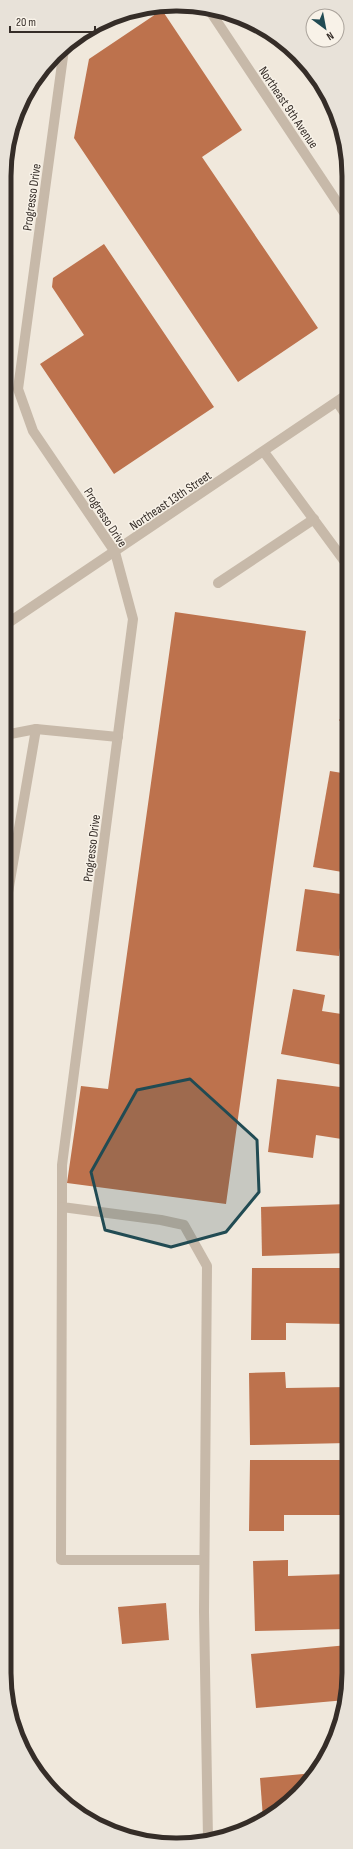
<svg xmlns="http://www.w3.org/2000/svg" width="353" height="1849" font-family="'Sofia Sans Condensed',sans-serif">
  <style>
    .building { fill: #bd724d }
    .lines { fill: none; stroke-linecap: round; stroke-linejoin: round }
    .minor { stroke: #c7b9a9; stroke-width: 10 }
    .marked { fill: #214b53; fill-opacity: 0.2; stroke: #214b53; stroke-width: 3; stroke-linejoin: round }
    .labels { text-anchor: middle; stroke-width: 3; stroke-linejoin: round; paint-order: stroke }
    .street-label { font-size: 13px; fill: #352d28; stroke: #f8f2e8 }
    .rim { fill: none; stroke: #352d28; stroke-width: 5 }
  </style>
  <rect width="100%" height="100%" fill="#f0e8dc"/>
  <g class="building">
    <path d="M 162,10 L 242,130 L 202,157 L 318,328 L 238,382 L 74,138 L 89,59 Z"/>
    <path d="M 307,66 L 331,100 L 334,109 L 306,67 Z"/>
    <path d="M 104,244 L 214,407 L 114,474 L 40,364 L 84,335 L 52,287 L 53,278 Z"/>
    <path d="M 175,612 L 306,631 L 226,1204 L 67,1183 L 81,1086 L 108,1089 Z"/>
    <path d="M 348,711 L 348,730 L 339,720 Z"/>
    <path d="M 330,771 L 348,774 L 348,873 L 313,867 Z"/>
    <path d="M 305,889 L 348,895 L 348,949 L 340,948 L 339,956 L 296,951 Z"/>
    <path d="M 293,989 L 325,995 L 322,1011 L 348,1015 L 348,1066 L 281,1054 Z"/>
    <path d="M 277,1079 L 348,1088 L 348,1140 L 316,1135 L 313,1158 L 268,1152 Z"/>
    <path d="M 348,1204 L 348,1253 L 262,1256 L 261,1207 Z"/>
    <path d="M 252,1268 L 348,1268 L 348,1324 L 286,1323 L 286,1340 L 251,1340 Z"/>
    <path d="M 285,1372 L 286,1388 L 348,1387 L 348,1443 L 250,1445 L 249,1373 Z"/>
    <path d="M 250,1460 L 348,1460 L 348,1515 L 284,1515 L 284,1531 L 249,1531 Z"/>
    <path d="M 288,1560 L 288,1576 L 348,1574 L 348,1629 L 255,1631 L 253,1561 Z"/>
    <path d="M 166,1603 L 169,1640 L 122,1644 L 118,1607 Z"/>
    <path d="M 348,1645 L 348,1695 L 346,1700 L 256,1708 L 251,1654 Z"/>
    <path d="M 314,1773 L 290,1802 L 263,1818 L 260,1778 Z"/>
  </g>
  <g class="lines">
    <g class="minor">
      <path d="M 208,8 L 349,220"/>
      <path d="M 64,49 L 18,389 L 33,431 L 115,552 L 133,619 L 62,1165 L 62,1207 L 161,1220 L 184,1225 L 207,1266 L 204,1612 L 208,1839"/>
      <path d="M 337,402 L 348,418"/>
      <path d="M 264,452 L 348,566"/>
      <path d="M 218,583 L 314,519"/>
      <path d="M 5,625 L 348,394"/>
      <path d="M 5,735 L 36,729 L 118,737"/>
      <path d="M 5,910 L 36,729"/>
      <path d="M 62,1207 L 61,1560 L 204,1560"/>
    </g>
  </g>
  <path class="marked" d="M 190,1079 L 257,1140 L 259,1192 L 226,1232 L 171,1247 L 105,1230 L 91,1172 L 137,1090 Z"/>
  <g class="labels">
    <g class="street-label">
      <text transform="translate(289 107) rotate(56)" y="5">Northeast 9th Avenue</text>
      <text transform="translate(31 197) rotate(-82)" y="5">Progresso Drive</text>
      <text transform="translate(170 500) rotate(-34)" y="5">Northeast 13th Street</text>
      <text transform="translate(106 517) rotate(57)" y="5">Progresso Drive</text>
      <text transform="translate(91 848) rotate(-83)" y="5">Progresso Drive</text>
    </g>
  </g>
  <path d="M0 0H353V1849H0ZM176 11H177A165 165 0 0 1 342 176V1673A165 165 0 0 1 177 1838H176A165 165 0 0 1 11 1673V176A165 165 0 0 1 176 11Z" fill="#e8e2d9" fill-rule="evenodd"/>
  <path class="rim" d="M176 11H177A165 165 0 0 1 342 176V1673A165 165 0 0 1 177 1838H176A165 165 0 0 1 11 1673V176A165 165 0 0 1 176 11Z"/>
  <g transform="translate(325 28) rotate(148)"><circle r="19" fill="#f8f2e8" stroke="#aaa39b"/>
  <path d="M0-3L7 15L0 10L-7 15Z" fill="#214b53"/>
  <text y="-6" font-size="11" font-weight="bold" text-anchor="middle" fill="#352d28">N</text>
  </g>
  <path d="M10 26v6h85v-6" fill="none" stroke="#352d28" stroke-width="2"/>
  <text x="16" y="26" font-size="12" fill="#352d28" stroke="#f8f2e8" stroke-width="3" paint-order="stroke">20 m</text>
</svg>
